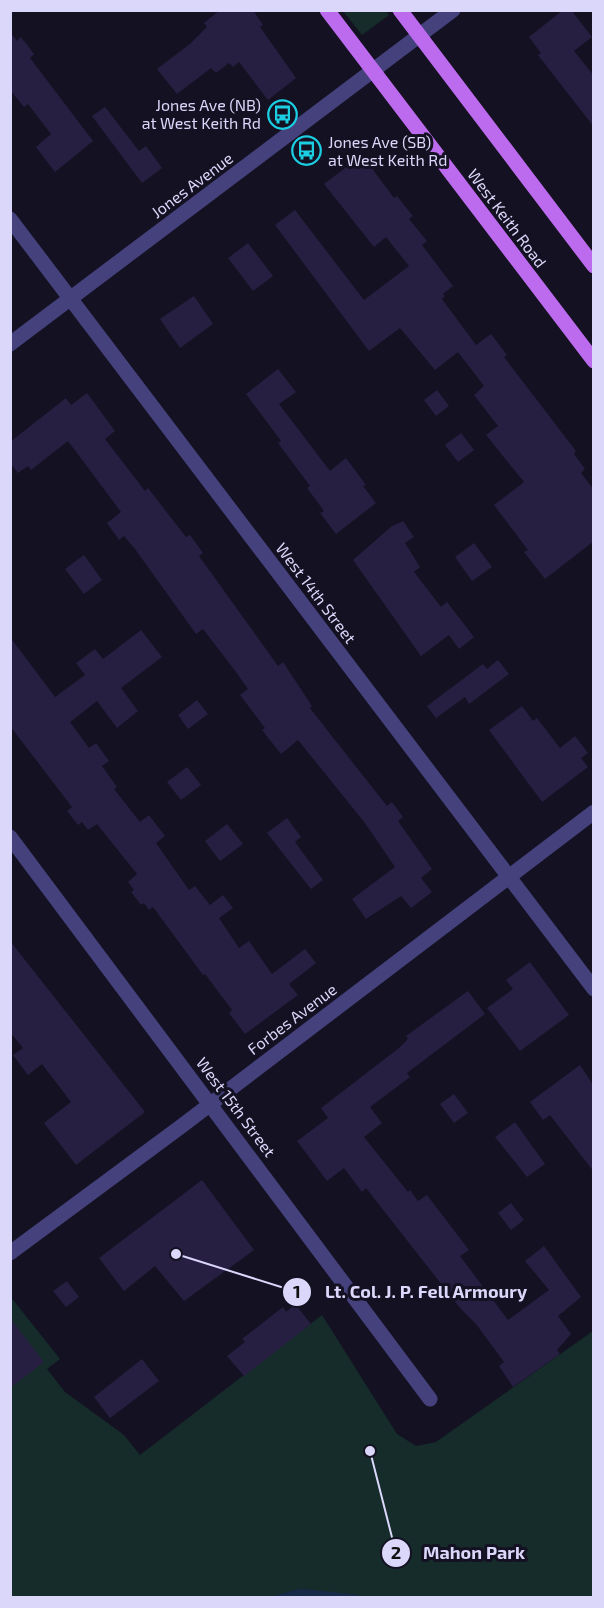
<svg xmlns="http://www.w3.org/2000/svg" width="604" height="1608" font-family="'Exo 2',sans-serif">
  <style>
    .green { fill: #152c2b }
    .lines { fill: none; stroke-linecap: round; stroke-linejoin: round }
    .stream { stroke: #162947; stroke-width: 7 }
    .building { fill: #261f41 }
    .minor { stroke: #44417c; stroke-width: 15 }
    .major { stroke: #bd6bee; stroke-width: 15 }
    .labels { text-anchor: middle; stroke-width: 6; stroke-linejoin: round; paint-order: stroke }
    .poi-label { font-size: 16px; fill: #dbd7fa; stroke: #141122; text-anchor: end }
    .street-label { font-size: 16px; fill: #dbd7fa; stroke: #141122 }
    .leader { fill: none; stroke: #dbd7fa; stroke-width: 2 }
    .callout-dot { fill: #dbd7fa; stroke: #141122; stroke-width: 2 }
    .mark-label { font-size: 18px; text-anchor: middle; font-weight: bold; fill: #111 }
    .callout-label { font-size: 18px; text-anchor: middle; font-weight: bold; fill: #dbd7fa; stroke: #141122; stroke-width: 6; stroke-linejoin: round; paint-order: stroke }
  </style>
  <rect width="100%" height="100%" fill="#141122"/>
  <g class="green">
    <path d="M 343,11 L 386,11 L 389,15 L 362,35 Z"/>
    <path d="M 10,1296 L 60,1359 L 47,1369 L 65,1392 L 124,1435 L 140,1455 L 322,1315 L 397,1434 L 416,1446 L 436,1442 L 593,1331 L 593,1597 L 11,1597 Z"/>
  </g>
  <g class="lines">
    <path class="stream" d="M 279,1598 L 300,1592 L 355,1598"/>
  </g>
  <g class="building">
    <path d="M 220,10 L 253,10 L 263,25 L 260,27 L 296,78 L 268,100 L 239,62 L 233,67 L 229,63 L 216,73 L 211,68 L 177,94 L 157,69 L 191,43 L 207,27 L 204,23 Z"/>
    <path d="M 563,10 L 571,10 L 592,37 L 574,51 L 594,76 L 594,127 L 538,55 L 541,53 L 529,37 Z"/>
    <path d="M 10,32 L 17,41 L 21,37 L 34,54 L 30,58 L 93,141 L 55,172 L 36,147 L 51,134 L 28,104 L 24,107 L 10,90 Z"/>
    <path d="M 105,107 L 139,151 L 146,146 L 162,168 L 142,183 L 92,116 Z"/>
    <path d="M 362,155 L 394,198 L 397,196 L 413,216 L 409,219 L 427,241 L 422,245 L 453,286 L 443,294 L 445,296 L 442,299 L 476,345 L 491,334 L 507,355 L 504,357 L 576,451 L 574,454 L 585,469 L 581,473 L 594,490 L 594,541 L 545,579 L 524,552 L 528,550 L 494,505 L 524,482 L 486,435 L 498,426 L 474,395 L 484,386 L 458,352 L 435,370 L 400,328 L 369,351 L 275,225 L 295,210 L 364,300 L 409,266 L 386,237 L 374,247 L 324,184 Z"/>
    <path d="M 248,243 L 273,276 L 253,291 L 228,258 Z"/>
    <path d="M 194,296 L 213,324 L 180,348 L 160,319 Z"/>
    <path d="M 278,369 L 296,392 L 279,404 L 330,471 L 346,458 L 366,485 L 363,486 L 376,503 L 336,534 L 320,513 L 324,511 L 307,488 L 310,486 L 278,443 L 281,441 L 246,394 Z"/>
    <path d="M 437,390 L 449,406 L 436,416 L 424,400 Z"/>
    <path d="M 87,393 L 115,431 L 105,439 L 145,491 L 148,488 L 186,537 L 190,535 L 203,553 L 199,556 L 278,666 L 283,662 L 312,706 L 310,708 L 331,735 L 387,806 L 392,802 L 403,817 L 398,821 L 432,869 L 421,878 L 432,892 L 411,908 L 401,896 L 366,919 L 352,899 L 395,867 L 365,823 L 298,740 L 281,754 L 262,730 L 265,728 L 240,695 L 248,689 L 236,672 L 203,629 L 196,634 L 135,549 L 124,536 L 119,540 L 107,523 L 121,512 L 68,441 L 31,470 L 28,466 L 18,473 L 10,463 L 10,442 L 66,398 L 71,405 Z"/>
    <path d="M 461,433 L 474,450 L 458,462 L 445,445 Z"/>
    <path d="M 403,521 L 414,537 L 405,543 L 420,567 L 414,572 L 441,607 L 447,602 L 474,637 L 459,649 L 449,635 L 421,656 L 353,560 L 392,526 Z"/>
    <path d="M 474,543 L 492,567 L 472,581 L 455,557 Z"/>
    <path d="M 84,555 L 102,580 L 84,594 L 65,569 Z"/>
    <path d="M 141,630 L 162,657 L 121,688 L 138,711 L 117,728 L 97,701 L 70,722 L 89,748 L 96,743 L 109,761 L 102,766 L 117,787 L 114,789 L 140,822 L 149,815 L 165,836 L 156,843 L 189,890 L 195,886 L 210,905 L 223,895 L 233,908 L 219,918 L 239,948 L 249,941 L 272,974 L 305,949 L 316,963 L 289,984 L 298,995 L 245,1034 L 229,1013 L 232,1010 L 205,974 L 203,975 L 153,907 L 149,910 L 144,903 L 141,905 L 131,892 L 134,890 L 128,882 L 137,874 L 97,824 L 88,830 L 82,822 L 78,825 L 67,811 L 72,807 L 10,726 L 10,637 L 55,697 L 85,675 L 76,663 L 95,649 L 103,659 Z"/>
    <path d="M 498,660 L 509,674 L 469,704 L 465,697 L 436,718 L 427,706 L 483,664 L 487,669 Z"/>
    <path d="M 197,700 L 208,714 L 188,729 L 178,715 Z"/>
    <path d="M 522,706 L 533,721 L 537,718 L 560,748 L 575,736 L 588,753 L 581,758 L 588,767 L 542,802 L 489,730 Z"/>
    <path d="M 187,767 L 201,785 L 181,800 L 167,782 Z"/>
    <path d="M 287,818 L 301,837 L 295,842 L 323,880 L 311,889 L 267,833 Z"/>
    <path d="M 227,824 L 243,844 L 220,861 L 205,841 Z"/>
    <path d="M 10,941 L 145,1112 L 76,1165 L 44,1123 L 71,1102 L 42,1064 L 28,1075 L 13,1055 L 23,1048 L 10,1032 Z"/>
    <path d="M 530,962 L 569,1015 L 520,1051 L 487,1008 L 513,989 L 506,980 Z"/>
    <path d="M 468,991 L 485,1014 L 407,1073 L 410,1077 L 370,1107 L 382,1123 L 364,1137 L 408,1192 L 410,1190 L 418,1201 L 427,1195 L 469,1250 L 460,1256 L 508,1320 L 549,1290 L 525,1261 L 544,1246 L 581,1297 L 558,1316 L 571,1334 L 557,1350 L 560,1354 L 513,1387 L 499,1366 L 504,1362 L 476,1324 L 460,1308 L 366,1188 L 362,1192 L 344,1168 L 327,1181 L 297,1141 L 328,1118 L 321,1108 L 399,1048 L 408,1039 L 406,1036 Z"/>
    <path d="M 580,1065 L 594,1086 L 594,1172 L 550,1115 L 543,1120 L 530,1102 Z"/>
    <path d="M 454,1094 L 468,1113 L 454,1123 L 440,1104 Z"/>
    <path d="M 515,1122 L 545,1164 L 527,1177 L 495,1137 Z"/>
    <path d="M 202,1180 L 254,1250 L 184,1301 L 155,1266 L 124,1291 L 99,1258 Z"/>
    <path d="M 511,1203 L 524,1220 L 511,1230 L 498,1213 Z"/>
    <path d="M 67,1281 L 79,1297 L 66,1307 L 53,1291 Z"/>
    <path d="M 295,1304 L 311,1324 L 244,1376 L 227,1356 L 245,1342 L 242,1339 L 283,1307 L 286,1312 Z"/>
    <path d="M 10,1318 L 44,1362 L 10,1388 Z"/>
    <path d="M 142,1359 L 159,1381 L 110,1418 L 94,1397 Z"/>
  </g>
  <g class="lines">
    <g class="minor">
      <path d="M 10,219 L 594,989"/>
      <path d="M 10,344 L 453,10"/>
      <path d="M 10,837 L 430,1399"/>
      <path d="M 10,1253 L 183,1125 L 594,812"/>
    </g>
    <g class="major">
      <path d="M 327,10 L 594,361"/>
      <path d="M 400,10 L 594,266"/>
    </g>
  </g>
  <defs>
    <symbol id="bus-ring" viewBox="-11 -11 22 22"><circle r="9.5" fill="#141122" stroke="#1bcee2" stroke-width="1.5"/><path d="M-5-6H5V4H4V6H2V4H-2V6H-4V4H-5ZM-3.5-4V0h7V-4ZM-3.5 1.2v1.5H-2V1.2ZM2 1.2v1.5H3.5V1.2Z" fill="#1bcee2"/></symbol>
  </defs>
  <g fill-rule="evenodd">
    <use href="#bus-ring" x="266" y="98" width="33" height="33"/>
    <use href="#bus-ring" x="290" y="134" width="33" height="33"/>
  </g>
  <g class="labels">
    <g class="poi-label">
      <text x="261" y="111">Jones Ave (NB)<tspan x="261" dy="18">at West Keith Rd</tspan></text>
      <text x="328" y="148" text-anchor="start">Jones Ave (SB)<tspan x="328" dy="18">at West Keith Rd</tspan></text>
    </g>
    <g class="street-label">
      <text transform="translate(192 185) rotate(-37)" y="6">Jones Avenue</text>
      <text transform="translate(507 218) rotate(53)" y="6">West Keith Road</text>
      <text transform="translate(316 593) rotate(53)" y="6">West 14th Street</text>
      <text transform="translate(292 1019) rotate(-37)" y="6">Forbes Avenue</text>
      <text transform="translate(236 1107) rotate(53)" y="6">West 15th Street</text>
    </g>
  </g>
  <path class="leader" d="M176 1254L297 1292M370 1451L396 1553"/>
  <g class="callout-dot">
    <circle cx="176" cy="1254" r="6"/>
    <circle cx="370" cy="1451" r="6"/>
    <circle cx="297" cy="1292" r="15"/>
    <circle cx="396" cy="1553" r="15"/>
  </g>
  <g class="mark-label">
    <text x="297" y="1298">1</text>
    <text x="396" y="1559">2</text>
  </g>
  <g class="callout-label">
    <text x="426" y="1298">Lt. Col. J. P. Fell Armoury</text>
    <text x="474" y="1559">Mahon Park</text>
  </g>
  <rect width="604" height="1608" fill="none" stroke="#dbd7fa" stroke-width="24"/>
</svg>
